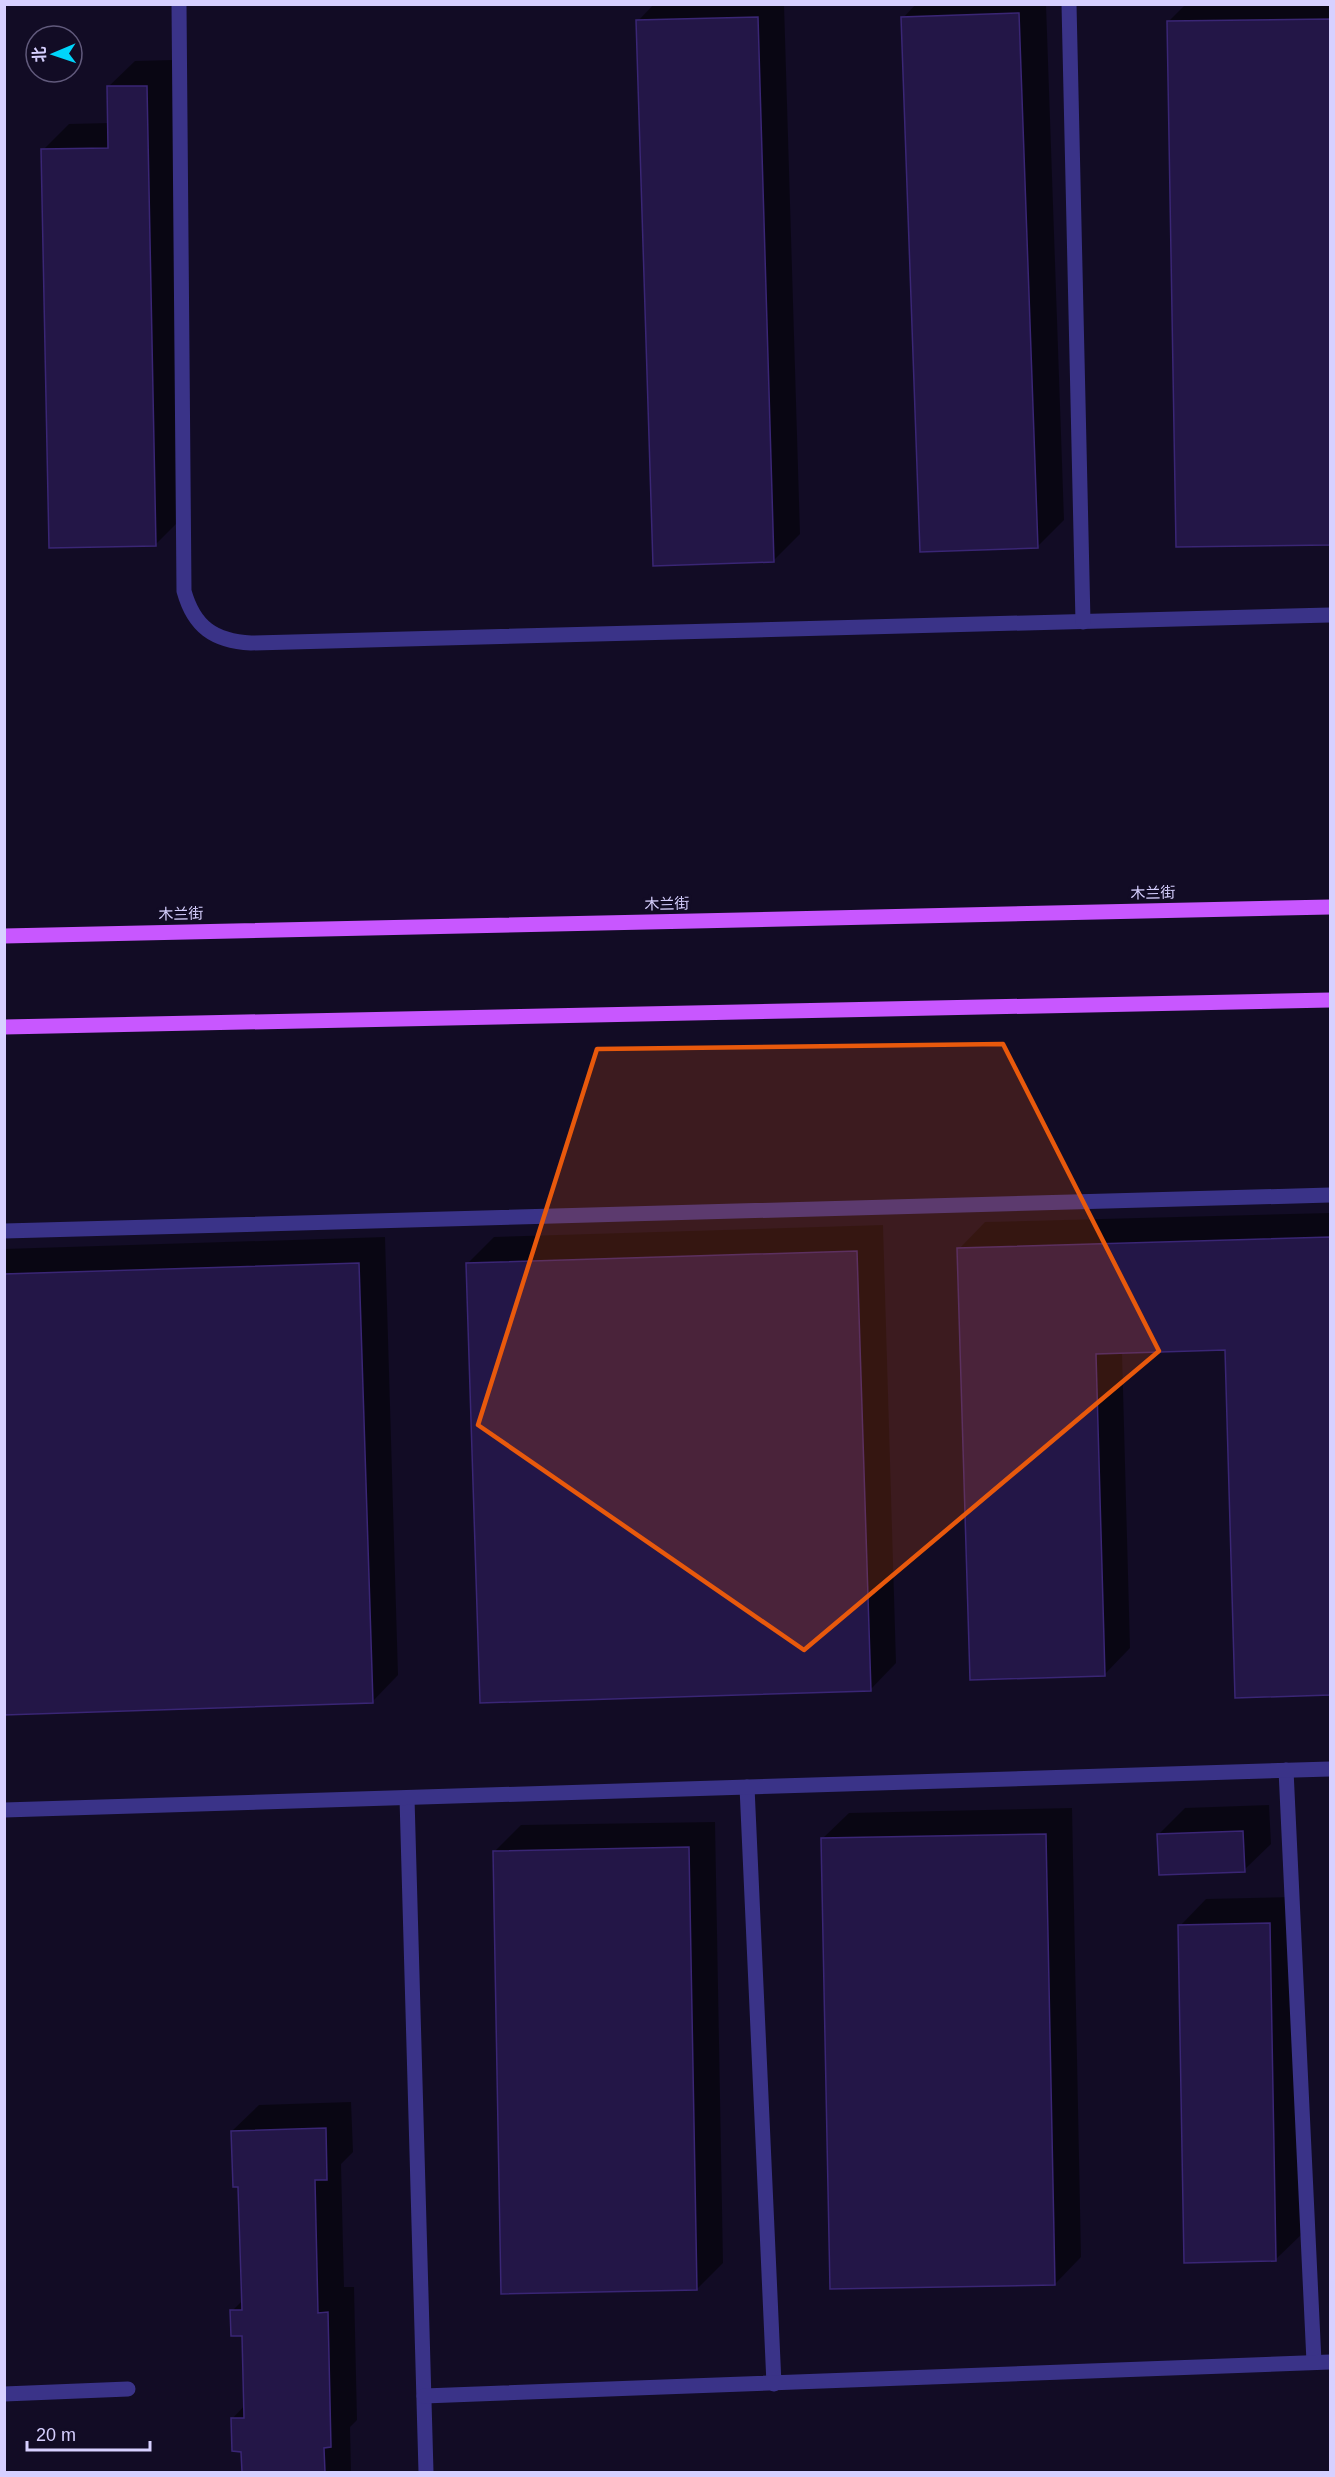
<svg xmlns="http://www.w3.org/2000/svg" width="1335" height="2477" font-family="Helvetica,'Noto Sans SC',sans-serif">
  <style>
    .shadow { fill: #0007 }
    .building { fill: #231647; stroke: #3a2675; stroke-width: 1.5 }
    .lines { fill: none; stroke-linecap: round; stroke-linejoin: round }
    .lane { stroke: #3a3388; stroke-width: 15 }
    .primary { stroke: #c857ff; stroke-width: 15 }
    .marked { fill: #e8590c; fill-opacity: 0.2; stroke: #e8590c; stroke-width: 4.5; stroke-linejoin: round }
    .labels { text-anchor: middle; stroke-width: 6; stroke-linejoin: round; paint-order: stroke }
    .street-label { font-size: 15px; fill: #d7d0ff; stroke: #120c25 }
  </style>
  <rect width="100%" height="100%" fill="#120c25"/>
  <g class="shadow">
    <path d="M 654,4 L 784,4 L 800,534 L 774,560 L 638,21 Z"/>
    <path d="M 916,4 L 1046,4 L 1064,520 L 1038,546 L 903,18 Z"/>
    <path d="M 1186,4 L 1330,4 L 1330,543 L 1178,546 L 1168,22 Z"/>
    <path d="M 173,60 L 181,519 L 155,545 L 43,150 L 69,124 L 109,123 L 108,87 L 135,61 Z"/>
    <path d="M 1330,1213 L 1330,1693 L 1236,1696 L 1226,1349 L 1122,1352 L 1130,1648 L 1104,1675 L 959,1249 L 985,1222 Z"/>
    <path d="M 883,1225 L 896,1663 L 870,1690 L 468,1263 L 494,1237 Z"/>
    <path d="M 385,1237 L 398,1675 L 372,1702 L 4,1713 L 4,1249 Z"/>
    <path d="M 1269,1805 L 1271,1844 L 1244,1870 L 1159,1834 L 1185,1808 Z"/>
    <path d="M 1072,1808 L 1081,2257 L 1055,2284 L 822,1839 L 849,1813 Z"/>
    <path d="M 715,1822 L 723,2263 L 697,2289 L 494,1852 L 521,1825 Z"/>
    <path d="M 1295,1897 L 1302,2234 L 1275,2260 L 1180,1926 L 1206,1899 Z"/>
    <path d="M 351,2102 L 353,2152 L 341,2164 L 344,2287 L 354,2287 L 357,2420 L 350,2427 L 351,2472 L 243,2472 L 243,2450 L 232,2419 L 245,2405 L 243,2334 L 232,2311 L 243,2300 L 240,2185 L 232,2131 L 259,2105 Z"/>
  </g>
  <g class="building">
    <path d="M 1019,13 L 1038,548 L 920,552 L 901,17 Z"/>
    <path d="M 758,17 L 774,562 L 653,566 L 636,20 Z"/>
    <path d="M 1330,19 L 1330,545 L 1176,547 L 1167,21 Z"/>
    <path d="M 107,86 L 147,86 L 156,546 L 49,548 L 41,149 L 108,148 Z"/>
    <path d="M 1330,1237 L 1330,1695 L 1235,1698 L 1225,1350 L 1096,1354 L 1105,1676 L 970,1680 L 957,1248 Z"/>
    <path d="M 857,1251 L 871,1691 L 480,1703 L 466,1263 Z"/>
    <path d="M 359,1263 L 373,1703 L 4,1715 L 4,1274 Z"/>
    <path d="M 1243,1831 L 1245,1872 L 1159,1875 L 1157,1834 Z"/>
    <path d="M 1046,1834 L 1055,2285 L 830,2289 L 821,1838 Z"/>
    <path d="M 689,1847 L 697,2290 L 501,2294 L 493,1851 Z"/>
    <path d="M 1270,1923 L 1276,2261 L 1184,2263 L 1178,1925 Z"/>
    <path d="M 326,2128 L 327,2180 L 315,2180 L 318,2313 L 328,2312 L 331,2447 L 324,2448 L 325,2472 L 242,2472 L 241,2452 L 232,2451 L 231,2418 L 244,2418 L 242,2336 L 231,2336 L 230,2310 L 242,2310 L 238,2187 L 233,2187 L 231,2131 Z"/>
  </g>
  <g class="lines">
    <g class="lane">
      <path d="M 179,4 L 184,591 C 194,627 214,641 251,643 L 1330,615"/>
      <path d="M 1069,4 L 1083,622"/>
      <path d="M 4,1231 L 1330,1195"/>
      <path d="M 1286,1770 L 1314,2362"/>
      <path d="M 747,1787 L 774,2384"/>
      <path d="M 407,1798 L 426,2472"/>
      <path d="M 4,1810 L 1330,1769"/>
      <path d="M 4,2394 L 128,2389"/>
      <path d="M 424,2396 L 1330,2362"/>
    </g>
    <g class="primary">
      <path d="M 4,936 L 1330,907"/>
      <path d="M 4,1027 L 1330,1000"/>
    </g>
  </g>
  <path class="marked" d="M 1003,1044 L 1159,1351 L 804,1650 L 478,1425 L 597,1049 Z"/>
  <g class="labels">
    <g class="street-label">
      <text transform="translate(1153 893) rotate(-1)" y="5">木兰街</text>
      <text transform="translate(667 904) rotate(-1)" y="5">木兰街</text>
      <text transform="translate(181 914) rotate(-1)" y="5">木兰街</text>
    </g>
  </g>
  <rect width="1335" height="2477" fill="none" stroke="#d7d0ff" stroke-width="12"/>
  <g transform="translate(54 54) rotate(268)"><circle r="28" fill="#120c25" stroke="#615a7c" stroke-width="1.5"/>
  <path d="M0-4.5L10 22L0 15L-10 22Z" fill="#00d5fb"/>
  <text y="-9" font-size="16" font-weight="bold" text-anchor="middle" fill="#d7d0ff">北</text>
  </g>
  <path d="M27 2441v9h123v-9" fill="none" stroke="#d7d0ff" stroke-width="3"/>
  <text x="36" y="2441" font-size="18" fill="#d7d0ff" stroke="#120c25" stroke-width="4.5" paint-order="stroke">20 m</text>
</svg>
